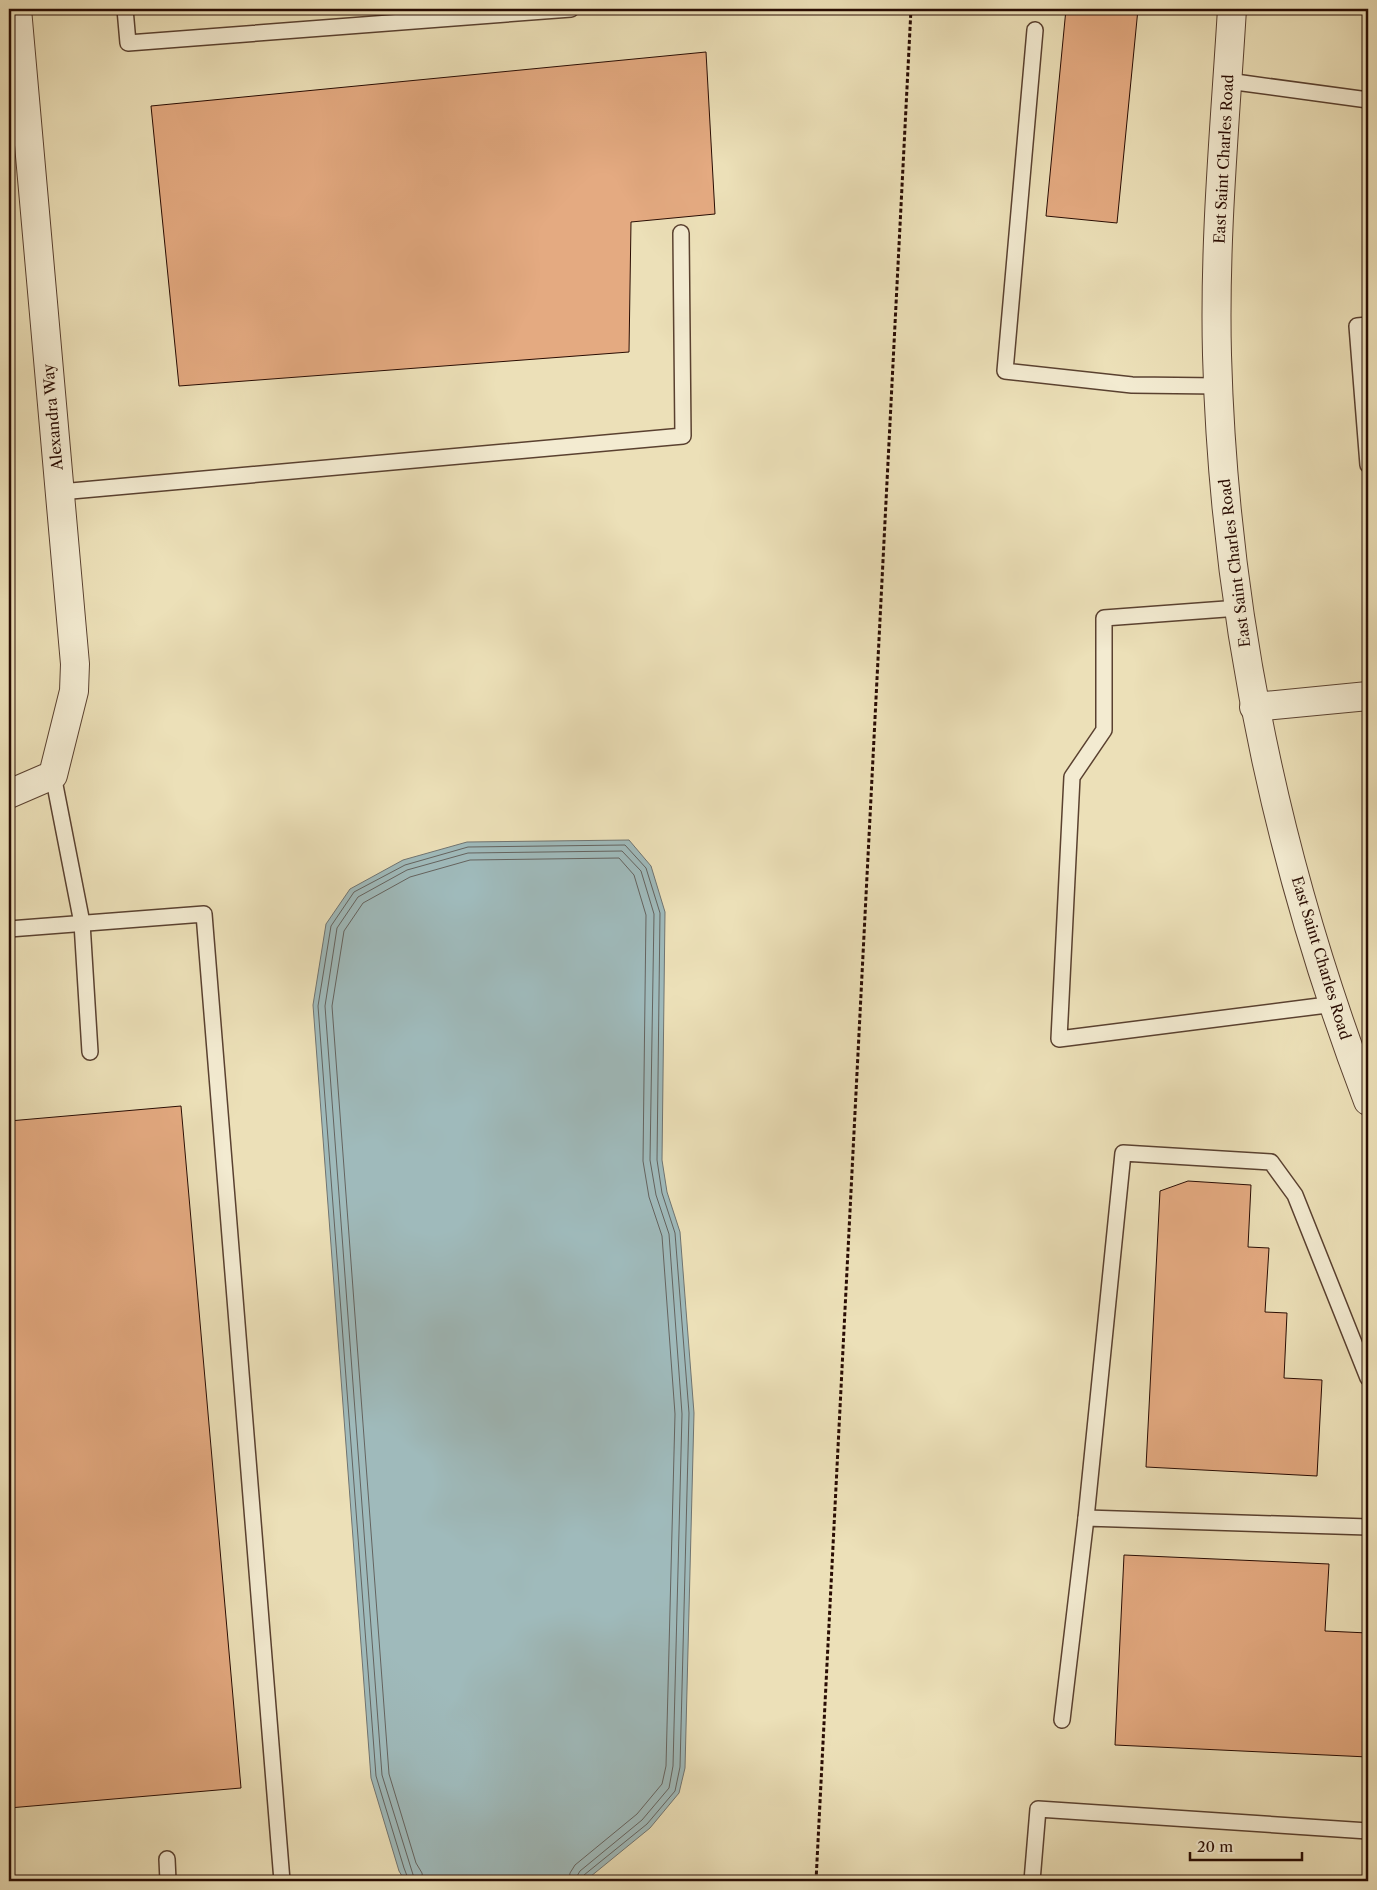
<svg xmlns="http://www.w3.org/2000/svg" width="1377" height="1890" font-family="'Libre Caslon Text',serif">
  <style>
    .water { fill: #9fbabb; stroke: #707471 }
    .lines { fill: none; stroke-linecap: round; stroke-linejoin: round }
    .shore { stroke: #64635f; stroke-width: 1 }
    .building { fill: #e4aa81; stroke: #290c03 }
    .service-casing { stroke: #5a4130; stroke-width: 18 }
    .minor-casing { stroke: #5a4130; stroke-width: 30 }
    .tertiary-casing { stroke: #5a4130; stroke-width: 30 }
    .path { stroke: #290c03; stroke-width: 3; stroke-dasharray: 4 2.5; stroke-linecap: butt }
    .service { stroke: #f3ebd1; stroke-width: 15 }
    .minor { stroke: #f3ebd1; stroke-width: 28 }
    .tertiary { stroke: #f3ebd1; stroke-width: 28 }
    .labels { text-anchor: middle; stroke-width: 4; stroke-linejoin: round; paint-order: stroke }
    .street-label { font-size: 15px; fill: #290c03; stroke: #f3ebd1 }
  </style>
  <rect width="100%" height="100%" fill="#ece0b8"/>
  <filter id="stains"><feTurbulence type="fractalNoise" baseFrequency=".004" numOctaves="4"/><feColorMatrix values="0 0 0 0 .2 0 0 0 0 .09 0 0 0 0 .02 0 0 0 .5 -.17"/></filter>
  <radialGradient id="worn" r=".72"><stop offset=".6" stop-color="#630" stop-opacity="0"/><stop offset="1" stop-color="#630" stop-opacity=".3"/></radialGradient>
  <path class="water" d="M 629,840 L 651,866 L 665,912 L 662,1160 L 667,1192 L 680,1232 L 694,1413 L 685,1768 L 679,1793 L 650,1828 L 585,1881 L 405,1881 L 399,1871 L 371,1778 L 313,1005 L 326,924 L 350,889 L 403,860 L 467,842 Z"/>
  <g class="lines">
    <g class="shore">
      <path d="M 409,1881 L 404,1868 L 376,1776 L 318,1006 L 331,926 L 354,892 L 405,865 L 468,847 L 625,845 L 646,868 L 660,913 L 657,1160 L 662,1193 L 675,1233 L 689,1413 L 680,1767 L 675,1791 L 647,1824 L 584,1875 L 582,1881"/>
      <path d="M 415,1881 L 382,1775 L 325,1006 L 337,928 L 358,897 L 407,870 L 468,853 L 622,851 L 641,871 L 654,914 L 650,1160 L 656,1195 L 669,1234 L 682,1414 L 673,1766 L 669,1788 L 642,1820 L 580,1871 L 577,1876 L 576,1881"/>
      <path d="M 423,1881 L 422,1873 L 416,1863 L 389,1774 L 332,1006 L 344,931 L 363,903 L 410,877 L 470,860 L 619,858 L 634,875 L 646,915 L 643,1161 L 649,1197 L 662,1236 L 675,1414 L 666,1766 L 662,1784 L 637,1814 L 575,1865 L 570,1873 L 569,1881"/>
    </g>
  </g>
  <g class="building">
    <path d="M 1066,9 L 1138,9 L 1117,223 L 1046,216 Z"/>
    <path d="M 706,52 L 715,214 L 631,222 L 629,352 L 179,386 L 151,106 Z"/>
    <path d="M 181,1106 L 241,1788 L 9,1808 L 9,1121 Z"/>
    <path d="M 1188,1181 L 1251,1185 L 1248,1247 L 1269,1248 L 1265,1312 L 1287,1313 L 1284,1378 L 1322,1380 L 1317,1476 L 1146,1467 L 1160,1191 Z"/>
    <path d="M 1124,1555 L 1329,1564 L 1325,1631 L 1368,1633 L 1368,1757 L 1115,1745 Z"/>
  </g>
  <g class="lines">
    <defs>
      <g id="service">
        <path d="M 125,9 L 128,43 L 571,9"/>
        <path d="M 1035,30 L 1005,371 L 1132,385 L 1219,386"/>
        <path d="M 1228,81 L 1368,100"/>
        <path d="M 1368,325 L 1357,326 L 1368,465"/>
        <path d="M 60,492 L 683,436 L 681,233"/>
        <path d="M 1239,608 L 1104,618 L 1104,730 L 1072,777 L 1059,1039 L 1335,1004"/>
        <path d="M 53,775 L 82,923 L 90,1052"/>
        <path d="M 9,929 L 204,914 L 282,1881"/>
        <path d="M 1086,1518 L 1123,1153 L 1271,1162 L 1295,1195 L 1368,1378"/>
        <path d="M 1062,1720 L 1086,1518 L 1368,1527"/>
        <path d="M 167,1859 L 168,1881"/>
        <path d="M 1032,1881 L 1038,1809 L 1368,1831"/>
      </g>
      <g id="minor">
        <path d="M 1254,707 L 1368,696"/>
        <path d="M 9,794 L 53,775 L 74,691 L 75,664 L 17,9"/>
      </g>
      <path id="tertiary" d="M 1232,9 C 1225,124 1214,240 1217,355 C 1224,610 1277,862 1368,1101"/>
    </defs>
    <use href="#service" class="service-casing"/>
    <use href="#minor" class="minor-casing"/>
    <use href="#tertiary" class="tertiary-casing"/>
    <path class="path" d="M 816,1881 L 911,9"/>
    <use href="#service" class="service"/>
    <use href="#minor" class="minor"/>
    <use href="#tertiary" class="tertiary"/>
  </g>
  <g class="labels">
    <g class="street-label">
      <text transform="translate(1224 159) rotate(-87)" y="5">East Saint Charles Road</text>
      <text transform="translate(53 417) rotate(-95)" y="5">Alexandra Way</text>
      <text transform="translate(1235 563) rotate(-97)" y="5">East Saint Charles Road</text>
      <text transform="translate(1321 958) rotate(73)" y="5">East Saint Charles Road</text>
    </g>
  </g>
  <rect width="1377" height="1890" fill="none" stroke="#ece0b8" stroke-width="30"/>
  <rect x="10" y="10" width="1357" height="1870" fill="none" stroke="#290c03" stroke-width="2.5"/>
  <rect x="15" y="15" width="1347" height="1860" fill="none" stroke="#290c03"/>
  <path d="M1190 1852v8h112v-8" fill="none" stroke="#290c03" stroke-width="2.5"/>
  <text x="1197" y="1852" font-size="15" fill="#290c03" stroke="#f3ebd1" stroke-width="4" paint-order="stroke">20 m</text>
  <rect width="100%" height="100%" filter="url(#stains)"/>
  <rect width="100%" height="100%" fill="url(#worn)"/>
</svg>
